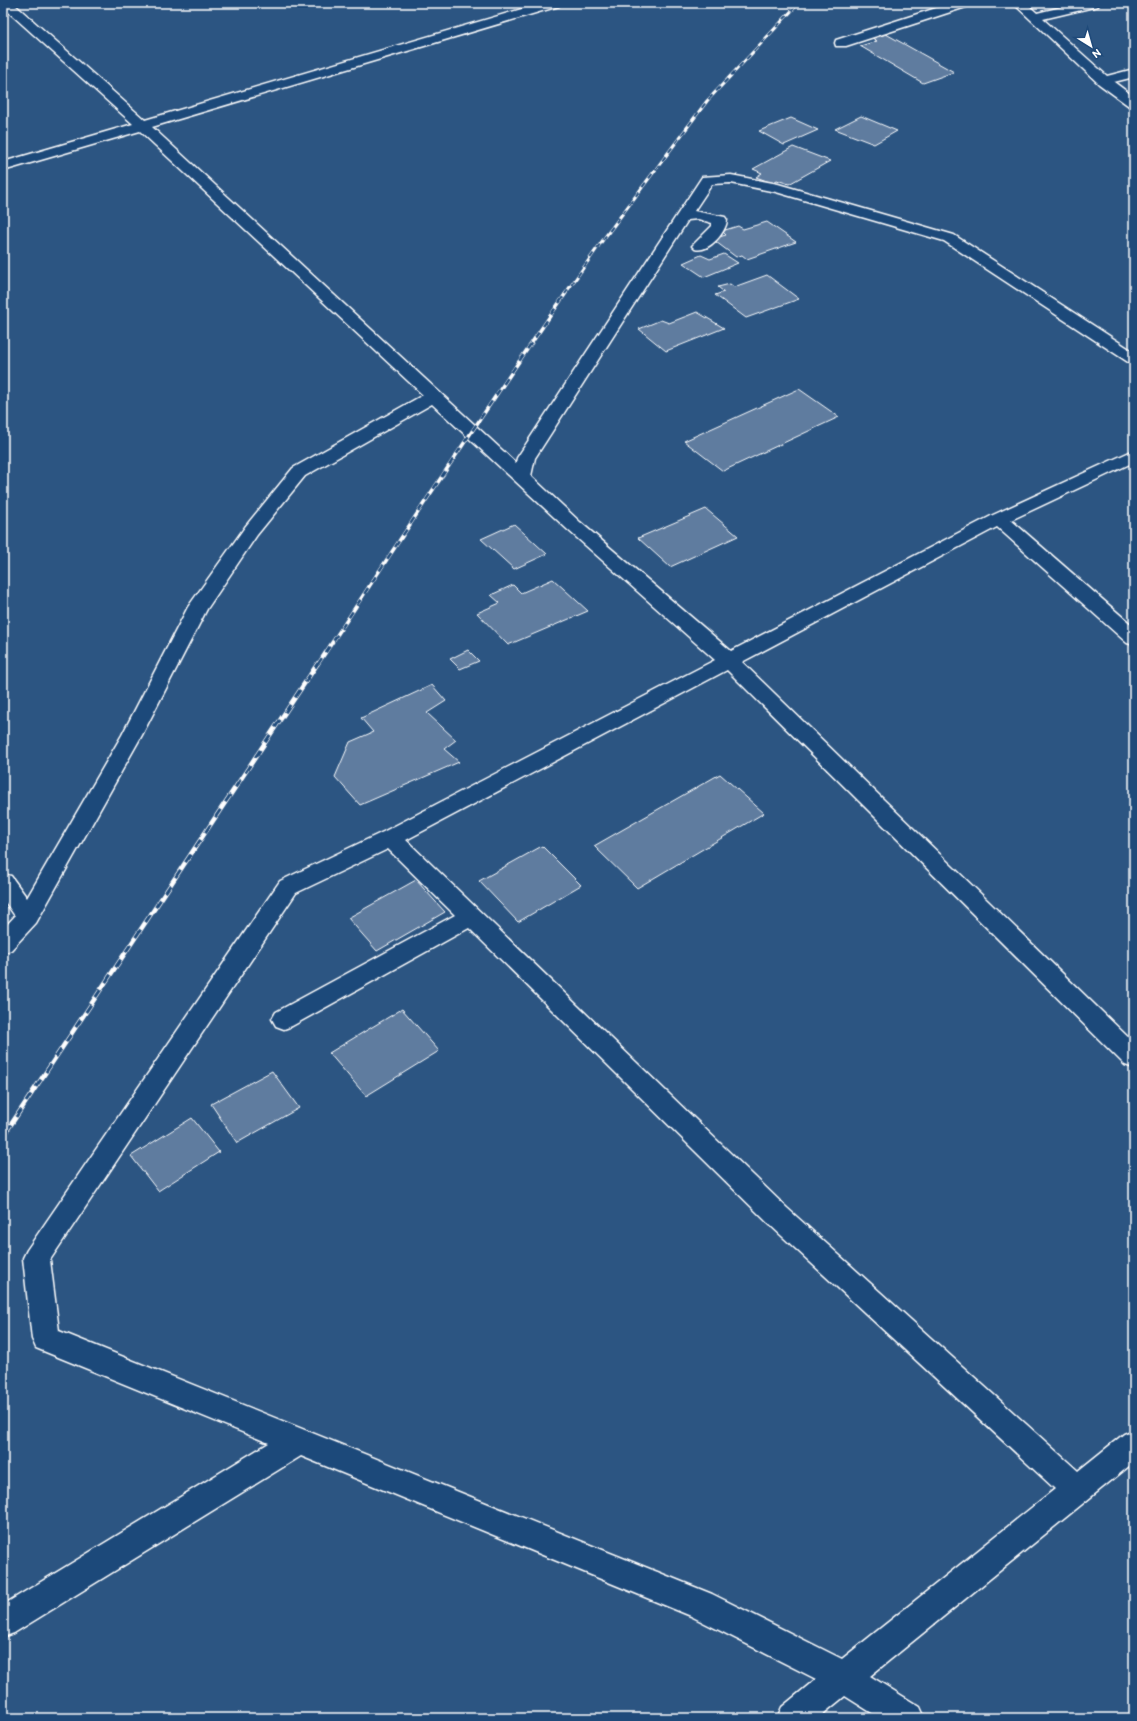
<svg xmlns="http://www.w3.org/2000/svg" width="1137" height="1721" font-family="Itim,sans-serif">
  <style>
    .building { fill: #5e7c9f; stroke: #fff }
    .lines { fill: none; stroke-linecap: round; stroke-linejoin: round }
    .minor-casing { stroke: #fff; stroke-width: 3 }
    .minor { fill: #1f4a7a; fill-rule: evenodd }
    .rail-far3-casing { stroke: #fff; stroke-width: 3 }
    .rail-far2-casing { stroke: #fff; stroke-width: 3.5 }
    .rail-far1-casing { stroke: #fff; stroke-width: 4.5 }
    .rail-casing { stroke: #fff; stroke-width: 5.5 }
    .rail-far3 { stroke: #1f4a7a; stroke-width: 2; stroke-dasharray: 5.5; stroke-linecap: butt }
    .rail-far2 { stroke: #1f4a7a; stroke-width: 2.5; stroke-dasharray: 7; stroke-linecap: butt }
    .rail-far1 { stroke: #1f4a7a; stroke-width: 3; stroke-dasharray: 9; stroke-linecap: butt }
    .rail { stroke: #1f4a7a; stroke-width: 4; stroke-dasharray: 12; stroke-linecap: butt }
  </style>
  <rect width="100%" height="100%" fill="#2c5582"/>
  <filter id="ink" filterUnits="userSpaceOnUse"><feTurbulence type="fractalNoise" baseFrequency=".025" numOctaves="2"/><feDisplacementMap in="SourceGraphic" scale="8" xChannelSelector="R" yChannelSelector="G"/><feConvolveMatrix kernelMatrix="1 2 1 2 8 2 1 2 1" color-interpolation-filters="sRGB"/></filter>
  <g filter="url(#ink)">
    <g class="building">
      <path d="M 886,34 L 954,72 L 923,83 L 860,46 L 877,41 L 872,38 Z"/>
      <path d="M 861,116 L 897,131 L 874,144 L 835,129 Z"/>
      <path d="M 791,118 L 818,130 L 784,145 L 759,131 Z"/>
      <path d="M 793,147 L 830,161 L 789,184 L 777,180 L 772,183 L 756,177 L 762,173 L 753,169 Z"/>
      <path d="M 767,222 L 796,242 L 747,259 L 742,255 L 736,257 L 712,239 L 726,235 L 722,231 L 738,226 L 743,229 Z"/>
      <path d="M 724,254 L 738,263 L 704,277 L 683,263 L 701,255 L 710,259 Z"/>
      <path d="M 767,275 L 799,299 L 746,318 L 715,295 L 724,292 L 718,287 L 730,284 L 734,287 Z"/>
      <path d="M 697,312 L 724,328 L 666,351 L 639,329 L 661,320 L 669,323 Z"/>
      <path d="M 799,389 L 839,417 L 723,471 L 684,441 Z"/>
      <path d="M 706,509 L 738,536 L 670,567 L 638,538 Z"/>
      <path d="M 514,524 L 547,554 L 514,569 L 481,539 Z"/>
      <path d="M 553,579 L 588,611 L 508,645 L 477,613 L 500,603 L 491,595 L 513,585 L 521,593 Z"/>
      <path d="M 468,650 L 479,661 L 460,669 L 450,659 Z"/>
      <path d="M 432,685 L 446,701 L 427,713 L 456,740 L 444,749 L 459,762 L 360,805 L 335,777 L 350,742 L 373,732 L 361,718 Z"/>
      <path d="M 720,774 L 764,813 L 637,888 L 594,846 Z"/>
      <path d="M 542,846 L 581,885 L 518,922 L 479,881 Z"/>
      <path d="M 416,880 L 445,912 L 377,951 L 348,918 Z"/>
      <path d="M 402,1009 L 439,1051 L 366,1096 L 329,1053 Z"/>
      <path d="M 272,1071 L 299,1108 L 237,1143 L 211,1104 Z"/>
      <path d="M 192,1118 L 219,1152 L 158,1191 L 131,1156 Z"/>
    </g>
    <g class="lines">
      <defs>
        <g id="minor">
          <path d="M 3,3 L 13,3 L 145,120 L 542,3 L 561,3 L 559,6 L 152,127 L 516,463 L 517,458 L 700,180 L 702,177 L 731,175 L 778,184 L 954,235 L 1134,352 L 1134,364 L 1128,362 L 944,241 L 776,192 L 731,183 L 712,184 L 694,211 L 725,217 L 727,220 C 726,233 708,253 695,249 L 692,246 L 712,226 L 712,223 L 698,219 L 688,220 L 535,458 L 531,476 L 580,522 L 731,651 L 993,515 L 1134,450 L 1134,462 L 1011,520 L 1134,627 L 1134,645 L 1127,643 L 997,527 L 742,662 L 1134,1043 L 1134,1068 L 1125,1065 L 727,670 L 406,840 L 787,1208 L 1078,1471 L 1124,1434 L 1134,1430 L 1134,1462 L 870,1676 L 920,1707 L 925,1718 L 880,1718 L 845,1696 L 818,1718 L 777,1718 L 782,1707 L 816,1679 L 691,1616 L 301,1456 L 14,1633 L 3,1637 L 3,1605 L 269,1443 L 36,1348 L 32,1339 L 23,1258 L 27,1250 L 280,881 L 383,832 L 715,660 L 568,530 L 432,404 L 305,476 L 257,535 L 207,609 L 142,735 L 36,923 L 11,950 L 3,953 L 3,929 L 15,916 L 3,899 L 3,874 L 11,876 L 27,898 L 122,735 L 188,607 L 245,527 L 293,468 L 423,395 L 140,131 L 3,171 L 3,162 L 133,124 L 3,7 ZM 388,849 L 455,915 L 276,1012 L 272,1019 L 276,1026 L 284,1029 L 292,1026 L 469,928 L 769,1224 L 1055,1489 L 842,1659 L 712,1594 L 59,1331 L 50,1260 L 296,893 Z"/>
          <path d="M 952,3 L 971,3 L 969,6 L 846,46 L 836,46 L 835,43 L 836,40 Z"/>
          <path d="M 1013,3 L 1026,3 L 1037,13 L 1078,3 L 1100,3 L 1098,6 L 1043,19 L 1107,76 L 1134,69 L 1134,77 L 1114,82 L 1134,97 L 1134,107 L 1129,106 L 1099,84 Z"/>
        </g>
      </defs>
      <use href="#minor" class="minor-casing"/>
      <use href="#minor" class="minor"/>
      <defs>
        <path id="rail-far3" d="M 565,294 L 605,237 L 707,101 L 799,3"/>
        <path id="rail-far2" d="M 318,664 C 400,540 481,415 566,293"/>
        <path id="rail-far1" d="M 6,1132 L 318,663"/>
        <path id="rail" d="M 3,1136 L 7,1131"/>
      </defs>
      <use href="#rail-far3" class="rail-far3-casing"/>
      <use href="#rail-far2" class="rail-far2-casing"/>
      <use href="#rail-far1" class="rail-far1-casing"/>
      <use href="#rail" class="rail-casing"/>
      <use href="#rail-far3" class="rail-far3"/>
      <use href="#rail-far2" class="rail-far2"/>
      <use href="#rail-far1" class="rail-far1"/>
      <use href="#rail" class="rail"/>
    </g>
  </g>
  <rect width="1137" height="1721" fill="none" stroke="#1f4a7a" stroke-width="16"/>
  <rect x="8" y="8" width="1121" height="1705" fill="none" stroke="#fff" stroke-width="1.5" filter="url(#ink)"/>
  <g transform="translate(1091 46) rotate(143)" stroke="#1f4a7a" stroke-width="3" paint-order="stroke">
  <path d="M0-3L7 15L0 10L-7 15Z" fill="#ffffff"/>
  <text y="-6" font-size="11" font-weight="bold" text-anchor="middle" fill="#ffffff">N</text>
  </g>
</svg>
